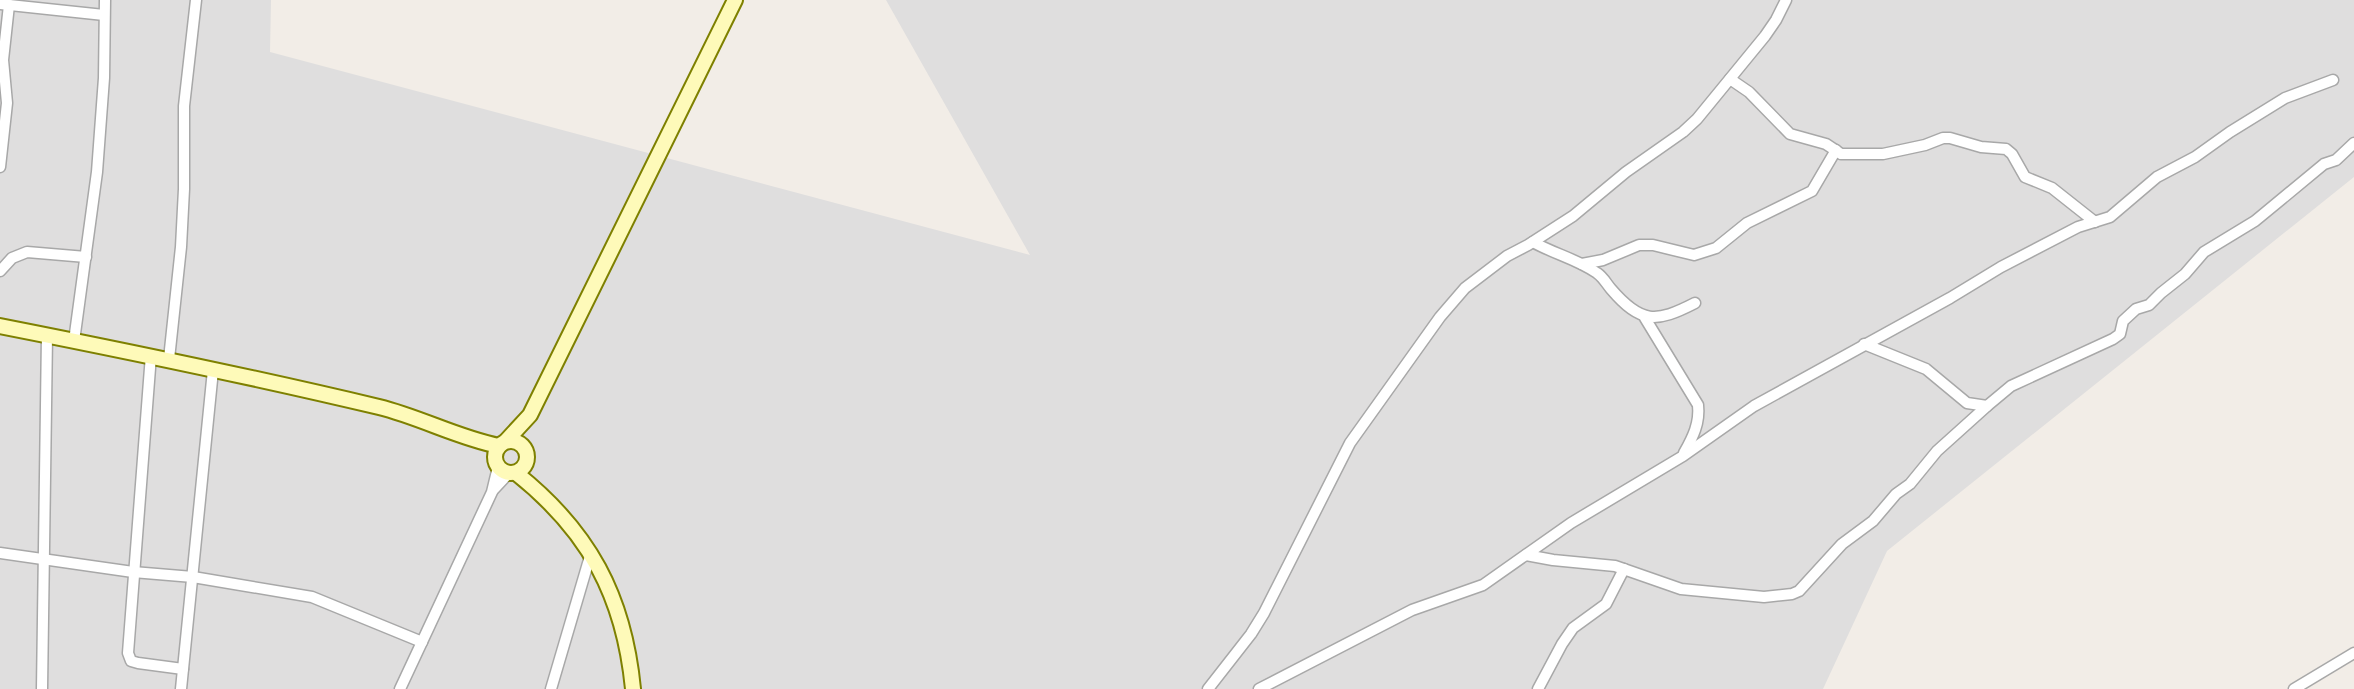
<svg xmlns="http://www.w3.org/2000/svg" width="2354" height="689" font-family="Manrope,sans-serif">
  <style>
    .residential { fill: #dfdede }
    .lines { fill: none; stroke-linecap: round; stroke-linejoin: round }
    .street-casing { stroke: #a8a8a8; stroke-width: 13 }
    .secondary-casing { stroke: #7e8000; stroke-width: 18 }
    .street { stroke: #fff; stroke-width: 10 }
    .secondary { stroke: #fefab9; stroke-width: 14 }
  </style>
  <rect width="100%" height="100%" fill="#f2ede7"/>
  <path class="residential" d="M 0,0 L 271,0 L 270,52 L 1030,255 L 886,0 L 2354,0 L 2354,177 L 1887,551 L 1823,689 L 0,689 Z"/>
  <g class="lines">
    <defs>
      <g id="street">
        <path d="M 0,4 L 104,15"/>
        <path d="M 1730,79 L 1749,92 L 1790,134 L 1826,144 L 1841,154 L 1883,154 L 1925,145 L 1943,138 L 1950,138 L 1981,147 L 2006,149 L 2012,154 L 2025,177 L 2052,188 L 2095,222"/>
        <path d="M 0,167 L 7,103 L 3,60 L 9,5"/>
        <path d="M 1533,242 C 1554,254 1577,259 1597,273 C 1603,277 1606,283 1611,289 C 1641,324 1656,323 1695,303"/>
        <path d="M 1582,264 L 1603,260 L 1639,245 L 1653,245 L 1694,255 L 1716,248 L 1747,223 L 1812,191 L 1836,150"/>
        <path d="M 0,271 L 12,258 L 27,252 L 86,257"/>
        <path d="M 1645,318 L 1698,405 C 1700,423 1693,437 1684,453"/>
        <path d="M 74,341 L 97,172 L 104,78 L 105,0"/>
        <path d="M 1864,344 L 1926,369 L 1967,403 L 1987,406"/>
        <path d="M 151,355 L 128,653 L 131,661 L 138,663 L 183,669"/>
        <path d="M 169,359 L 181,247 L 184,189 L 184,106 L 196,0"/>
        <path d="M 494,489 L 509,473"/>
        <path d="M 0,553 L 133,572 L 193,577 L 312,597 L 422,642"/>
        <path d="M 1526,555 L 1553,560 L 1615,566 L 1681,589 L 1764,597 L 1792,594 L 1799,591 L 1842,544 L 1873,521 L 1896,494 L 1910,484 L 1937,451 L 1987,406 L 2011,386 L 2113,339 L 2120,334 L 2123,321 L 2136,309 L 2149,305 L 2161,293 L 2185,274 L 2204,252 L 2255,221 L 2324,164 L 2336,160 L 2354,143"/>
        <path d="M 42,689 L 47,335"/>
        <path d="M 181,689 L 213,370"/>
        <path d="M 400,689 L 492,492 L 498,467"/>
        <path d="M 551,689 L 591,553"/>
        <path d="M 1208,689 L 1251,634 L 1264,613 L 1350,443 L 1440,317 L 1465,288 L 1507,256 L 1528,245 L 1573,216 L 1626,172 L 1683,132 L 1697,119 L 1765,36 L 1776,20 L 1786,0"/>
        <path d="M 1259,689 L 1412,610 L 1483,585 L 1571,523 L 1683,456 L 1754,406 L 1950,298 L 2001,267 L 2078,227 L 2110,217 L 2157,177 L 2195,157 L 2230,132 L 2285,98 L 2333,80"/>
        <path d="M 1538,689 L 1562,644 L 1573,628 L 1606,604 L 1624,569"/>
        <path d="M 2294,689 L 2354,653"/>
      </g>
      <g id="secondary">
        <path d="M 0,326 C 127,351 253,377 379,407 C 420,417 458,438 499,446"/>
        <circle cx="511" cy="457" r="16"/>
        <path d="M 506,441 L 530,415 L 735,0"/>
        <path d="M 516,473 C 589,531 624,596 633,689"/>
      </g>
    </defs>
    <use href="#street" class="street-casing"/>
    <use href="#secondary" class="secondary-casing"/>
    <use href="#street" class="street"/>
    <use href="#secondary" class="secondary"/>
  </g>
</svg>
